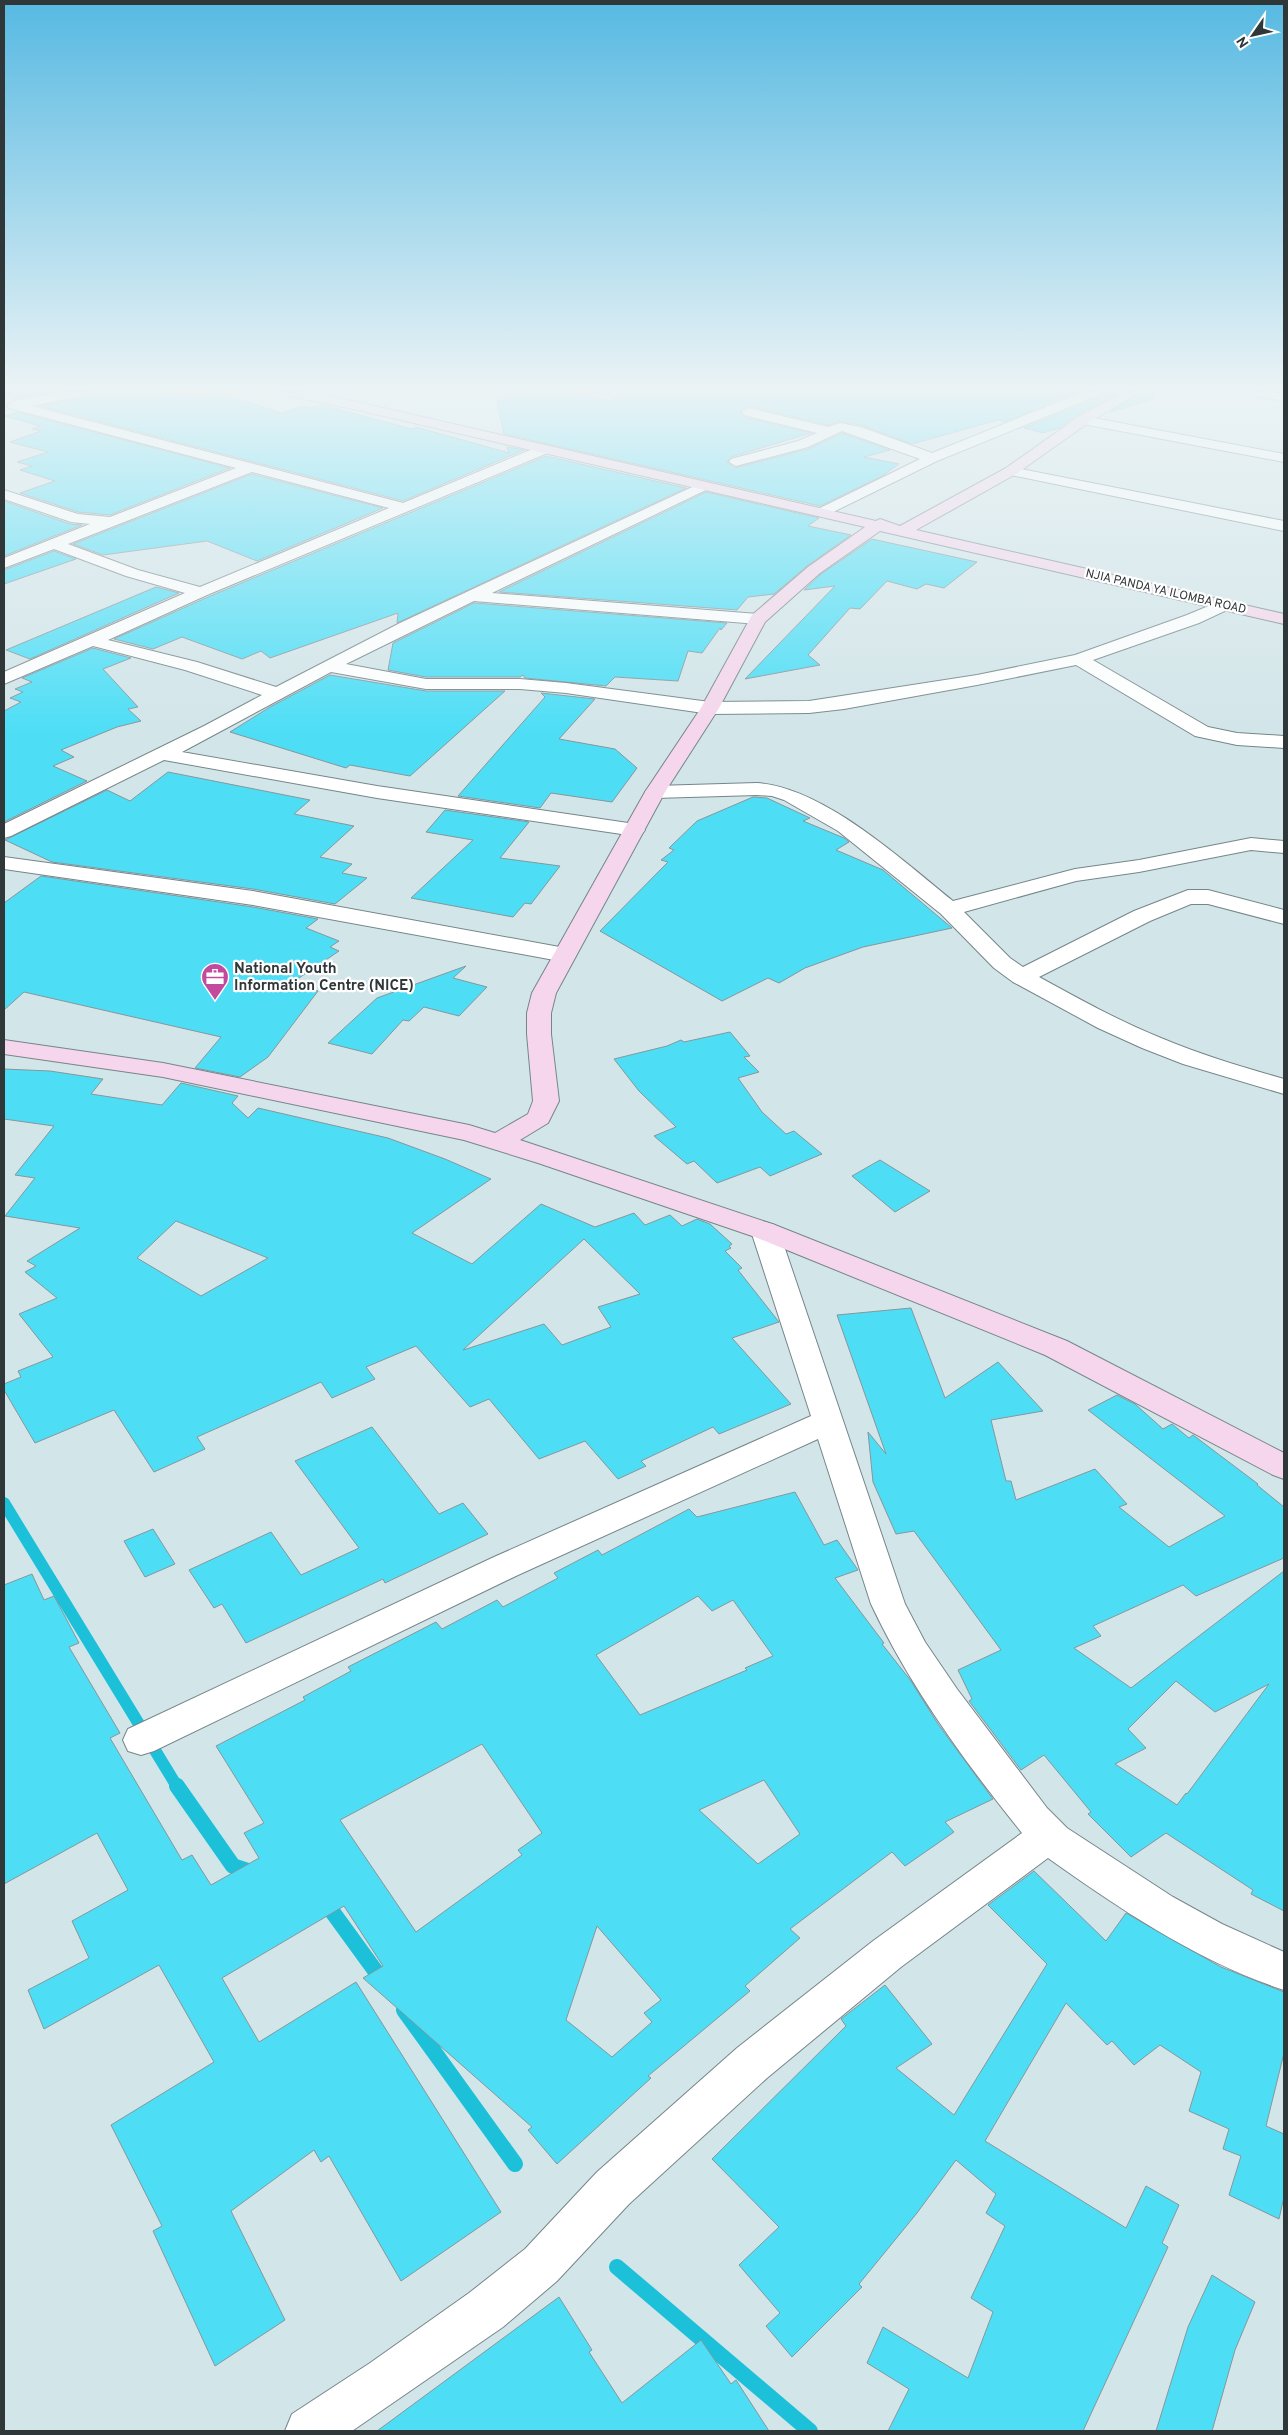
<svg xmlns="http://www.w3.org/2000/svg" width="1288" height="2435" font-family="Overpass,sans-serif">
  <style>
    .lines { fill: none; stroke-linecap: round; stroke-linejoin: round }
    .stream-far1 { stroke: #1cc0d8; stroke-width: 12 }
    .stream { stroke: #1cc0d8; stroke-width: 16 }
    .building { fill: #4ddef6; stroke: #85979b; fill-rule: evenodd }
    .street-casing { stroke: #75868a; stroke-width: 2 }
    .secondary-casing { stroke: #75868a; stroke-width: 2 }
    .street { fill: #fff; fill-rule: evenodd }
    .secondary { fill: #f5d6ec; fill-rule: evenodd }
    .labels { text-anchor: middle; stroke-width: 4.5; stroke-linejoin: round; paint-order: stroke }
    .far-street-label { font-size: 12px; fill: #303739; stroke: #fff }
    .poi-label { font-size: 15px; font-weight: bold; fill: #303739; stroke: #fff; text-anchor: start }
  </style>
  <rect width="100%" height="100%" fill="#d2e5e9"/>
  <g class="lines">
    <path class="stream-far1" d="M 4,1503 L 178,1788"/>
    <g class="stream">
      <path d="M 177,1786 L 233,1866 L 251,1872"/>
      <path d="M 326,1903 L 382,1980"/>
      <path d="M 404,2010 L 515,2164"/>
      <path d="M 617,2267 L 810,2431"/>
    </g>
  </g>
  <g class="building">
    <path d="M 4,392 L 52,392 L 13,399 Z"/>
    <path d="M 90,392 L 154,392 L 168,395 L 174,393 L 192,399 L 215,392 L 282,413 L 303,406 L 311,408 L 322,405 L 412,429 L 416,427 L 509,453 L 507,447 L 524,450 L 403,501 L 40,406 L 82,398 Z"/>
    <path d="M 527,392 L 567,392 L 610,401 L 627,392 L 1078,392 L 1004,422 L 998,420 L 912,444 L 861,425 L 840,421 L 828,425 L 749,406 L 741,410 L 744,417 L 811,433 L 731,457 L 727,462 L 735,468 L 808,449 L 842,433 L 890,450 L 864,457 L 899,464 L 882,476 L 820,506 L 504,434 L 497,401 L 518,393 Z"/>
    <path d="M 1102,392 L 1120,392 L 1077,415 L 1059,428 L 1043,433 L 1024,428 L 1100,397 Z"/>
    <path d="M 1142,392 L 1153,392 L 1154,399 L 1110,412 Z"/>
    <path d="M 18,412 L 230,468 L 110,515 L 78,512 L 20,493 L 55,481 L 20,470 L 32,466 L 17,462 L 48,452 L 10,442 L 41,431 L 32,429 L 40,426 L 5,416 Z"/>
    <path d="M 546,456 L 686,488 L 397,623 L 398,613 L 270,658 L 261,651 L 242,659 L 182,637 L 153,649 L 114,639 L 208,597 Z"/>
    <path d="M 252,474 L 383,508 L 257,561 L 207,541 L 103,555 L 73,544 Z"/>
    <path d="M 706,492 L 819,518 L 808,526 L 851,535 L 807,566 L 774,594 L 748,597 L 737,610 L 499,592 Z"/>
    <path d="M 4,501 L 70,524 L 82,525 L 4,556 Z"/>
    <path d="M 872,539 L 977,562 L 944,588 L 926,584 L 917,589 L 887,581 L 860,609 L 850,608 L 808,655 L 820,665 L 745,679 L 835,586 L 804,590 L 821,574 Z"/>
    <path d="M 54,551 L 76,559 L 4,584 L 4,570 Z"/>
    <path d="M 156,587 L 179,593 L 30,659 L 6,650 Z"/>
    <path d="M 474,603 L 727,623 L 721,630 L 720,628 L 702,653 L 688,651 L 678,681 L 615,677 L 606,686 L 525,678 L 523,675 L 520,677 L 426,677 L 388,670 L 393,643 Z"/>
    <path d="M 93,648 L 131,658 L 103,669 L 138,707 L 128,709 L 141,721 L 117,727 L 61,750 L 74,757 L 53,766 L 87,781 L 4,822 L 4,711 L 21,702 L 10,698 L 23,692 L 15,689 L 32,682 L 22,678 Z"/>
    <path d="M 330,675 L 426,691 L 505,691 L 410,776 L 350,765 L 346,768 L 230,732 L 270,707 Z"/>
    <path d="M 541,693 L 595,699 L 559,739 L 615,749 L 637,768 L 612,802 L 551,793 L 540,808 L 458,796 L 545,697 Z"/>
    <path d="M 168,772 L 310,800 L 294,814 L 354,826 L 320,857 L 352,864 L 342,873 L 367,878 L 335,904 L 253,889 L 52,862 L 5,840 L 107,790 L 130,801 Z"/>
    <path d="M 753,797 L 767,798 L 810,818 L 803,821 L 844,838 L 849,842 L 836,850 L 883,870 L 952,928 L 863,947 L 805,968 L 779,983 L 768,978 L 722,1001 L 600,931 L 668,862 L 661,860 L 674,850 L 669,848 L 697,821 Z"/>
    <path d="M 445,810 L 529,822 L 500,858 L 560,866 L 531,904 L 525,903 L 513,917 L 411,898 L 473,840 L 426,832 Z"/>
    <path d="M 41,876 L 253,907 L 318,919 L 306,928 L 339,941 L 330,947 L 339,951 L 287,986 L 318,991 L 268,1057 L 240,1077 L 195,1068 L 221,1037 L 24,992 L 4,1010 L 4,903 Z"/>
    <path d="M 466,966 L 453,978 L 487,987 L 459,1016 L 424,1007 L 409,1021 L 403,1020 L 372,1054 L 328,1043 L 377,998 Z"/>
    <path d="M 730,1032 L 750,1056 L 744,1057 L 759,1072 L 738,1078 L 762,1112 L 786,1134 L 794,1131 L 822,1154 L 770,1176 L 760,1167 L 717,1183 L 694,1161 L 687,1164 L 654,1136 L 676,1127 L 639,1091 L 614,1059 L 667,1046 L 681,1040 L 684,1042 Z"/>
    <path d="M 4,1069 L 50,1071 L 103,1079 L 91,1094 L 162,1105 L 181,1083 L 238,1096 L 232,1103 L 248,1118 L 258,1108 L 388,1138 L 445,1159 L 491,1179 L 412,1233 L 472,1264 L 541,1204 L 595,1227 L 634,1213 L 645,1225 L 670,1215 L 682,1226 L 697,1219 L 710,1224 L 732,1244 L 729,1246 L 731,1248 L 725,1251 L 742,1268 L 738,1270 L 779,1322 L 732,1338 L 791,1404 L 719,1434 L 713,1427 L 641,1461 L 646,1466 L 618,1479 L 585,1441 L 539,1459 L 489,1399 L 470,1407 L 416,1346 L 366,1367 L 375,1379 L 332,1398 L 321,1382 L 197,1437 L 205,1449 L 154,1472 L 114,1410 L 35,1443 L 4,1390 L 4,1384 L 21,1377 L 18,1371 L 53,1357 L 19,1314 L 57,1298 L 25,1272 L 36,1266 L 27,1261 L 80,1228 L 5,1216 L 35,1178 L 15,1175 L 54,1126 L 4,1119 ZM 176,1221 L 268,1258 L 201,1296 L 137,1258 ZM 584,1239 L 640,1294 L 598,1307 L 611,1327 L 562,1345 L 544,1324 L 463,1350 Z"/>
    <path d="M 880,1160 L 930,1191 L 895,1212 L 852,1176 Z"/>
    <path d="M 911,1308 L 945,1398 L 998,1362 L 1043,1411 L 991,1420 L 1006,1481 L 1011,1481 L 1016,1500 L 1095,1469 L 1127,1504 L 1119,1507 L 1169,1547 L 1225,1516 L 1088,1410 L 1117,1395 L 1135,1404 L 1163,1429 L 1172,1424 L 1189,1438 L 1193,1435 L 1258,1484 L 1257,1485 L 1284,1507 L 1284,1558 L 1196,1596 L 1183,1585 L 1093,1626 L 1101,1636 L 1074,1648 L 1131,1688 L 1284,1571 L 1284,1911 L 1251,1894 L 1253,1890 L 1166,1833 L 1131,1857 L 1088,1814 L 1091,1812 L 1044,1755 L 1021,1770 L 969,1701 L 972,1699 L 958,1670 L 1001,1650 L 914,1531 L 896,1534 L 873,1482 L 868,1432 L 886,1454 L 837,1315 ZM 1176,1681 L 1215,1712 L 1269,1684 L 1187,1794 L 1186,1793 L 1177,1805 L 1115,1764 L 1146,1748 L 1128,1729 Z"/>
    <path d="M 372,1427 L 439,1514 L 463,1503 L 488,1534 L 385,1583 L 383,1579 L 246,1643 L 222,1604 L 214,1608 L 189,1570 L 271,1532 L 301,1575 L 359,1548 L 295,1461 Z"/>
    <path d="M 795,1492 L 824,1545 L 837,1540 L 858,1570 L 835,1578 L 884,1643 L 882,1644 L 911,1681 L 938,1724 L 993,1799 L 945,1822 L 954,1832 L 905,1866 L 892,1852 L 790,1929 L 800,1938 L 745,1986 L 750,1991 L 648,2076 L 651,2078 L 557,2164 L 528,2130 L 532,2127 L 363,1978 L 383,1966 L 344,1906 L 222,1978 L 259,2042 L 356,1982 L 501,2212 L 401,2281 L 329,2156 L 321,2162 L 314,2150 L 231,2211 L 285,2320 L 215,2366 L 153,2231 L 162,2226 L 111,2125 L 214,2062 L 159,1965 L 44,2029 L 28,1990 L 89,1958 L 72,1921 L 128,1890 L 97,1833 L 4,1884 L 4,1585 L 32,1574 L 44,1600 L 54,1596 L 79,1643 L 69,1647 L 120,1733 L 110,1738 L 182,1860 L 192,1855 L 211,1885 L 259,1858 L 244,1833 L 264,1823 L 216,1746 L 305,1700 L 303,1697 L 351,1671 L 348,1667 L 436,1622 L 442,1629 L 497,1600 L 503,1607 L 558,1578 L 554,1573 L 598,1550 L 602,1555 L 689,1509 L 697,1517 ZM 698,1596 L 712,1611 L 733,1600 L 773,1656 L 745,1668 L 747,1670 L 640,1715 L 596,1655 ZM 482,1744 L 542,1833 L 518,1850 L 522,1855 L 416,1932 L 340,1820 ZM 764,1780 L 800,1834 L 758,1864 L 699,1810 ZM 597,1926 L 661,2000 L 644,2013 L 652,2022 L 612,2057 L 566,2020 Z"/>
    <path d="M 153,1529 L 175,1564 L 145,1577 L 124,1541 Z"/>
    <path d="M 1034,1871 L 1106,1941 L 1126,1913 L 1221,1967 L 1284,1992 L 1284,2053 L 1266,2126 L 1284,2134 L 1284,2197 L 1279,2219 L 1229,2195 L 1241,2156 L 1223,2149 L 1229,2129 L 1189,2111 L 1201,2072 L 1160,2045 L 1134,2065 L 1112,2041 L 1107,2045 L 1066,2003 L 985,2141 L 1126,2228 L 1146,2186 L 1179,2205 L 1162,2243 L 1168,2247 L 1083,2431 L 888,2431 L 909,2389 L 867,2363 L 883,2327 L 968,2378 L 993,2312 L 971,2298 L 1005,2226 L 986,2213 L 996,2194 L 956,2160 L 917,2213 L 859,2284 L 862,2287 L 792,2357 L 766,2326 L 780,2313 L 739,2265 L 779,2227 L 712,2159 L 846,2026 L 841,2019 L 885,1985 L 932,2044 L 896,2068 L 954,2115 L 1047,1964 L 988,1905 Z"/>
    <path d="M 1212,2275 L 1255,2302 L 1235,2350 L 1212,2431 L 1156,2431 L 1188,2327 Z"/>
    <path d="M 559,2297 L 592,2350 L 589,2352 L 622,2403 L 701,2340 L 731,2384 L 736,2380 L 769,2431 L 377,2431 Z"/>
  </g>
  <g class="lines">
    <defs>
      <g id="street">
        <path d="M 62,392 L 88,392 L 82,396 L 32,406 L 403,503 L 540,446 L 550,446 L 552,449 L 550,452 L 207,595 L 108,640 L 197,662 L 276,687 L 400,623 L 703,482 L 710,486 L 708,489 L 492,593 L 758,614 L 764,615 L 766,619 L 764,623 L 758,624 L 474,601 L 346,664 L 426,679 L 520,679 L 566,683 L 710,702 L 809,701 L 977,675 L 1075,655 L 1187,615 L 1223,600 L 1229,601 L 1231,605 L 1229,609 L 1199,623 L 1093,660 L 1208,727 L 1237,733 L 1284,736 L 1284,748 L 1237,745 L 1195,736 L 1076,665 L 977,685 L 844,709 L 809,713 L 710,714 L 566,693 L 520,689 L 426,689 L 331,672 L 182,752 L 377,786 L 635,824 L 642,826 L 645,830 L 642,834 L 635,836 L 377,798 L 164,760 L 11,836 L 4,838 L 4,824 L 204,726 L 262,695 L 185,670 L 93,646 L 4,684 L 4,672 L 185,593 L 126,576 L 54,549 L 4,568 L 4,558 L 90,524 L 71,522 L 4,499 L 4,490 L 78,514 L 110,517 L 236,468 L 9,408 L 7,405 L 14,401 ZM 252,472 L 389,508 L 200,587 L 138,570 L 68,544 Z"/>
        <path d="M 1083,392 L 1100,392 L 1099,395 L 937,461 L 823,517 L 815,512 L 818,509 L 920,459 L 842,431 L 808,447 L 736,466 L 729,462 L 731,459 L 798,441 L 817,433 L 744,415 L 742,412 L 749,408 L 828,427 L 840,423 L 861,427 L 932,453 Z"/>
        <path d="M 1252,392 L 1284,393 L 1284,401 L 1253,395 Z"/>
        <path d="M 1083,416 L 1284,454 L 1284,462 L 1078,423 L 1076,420 L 1078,417 Z"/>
        <path d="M 1011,467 L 1284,521 L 1284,531 L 1006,474 L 1004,471 Z"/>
        <path d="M 757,783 C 823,787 902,860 953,901 L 1075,869 L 1139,860 L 1251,838 L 1284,841 L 1284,853 L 1251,850 L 1139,872 L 1076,881 L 964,912 L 1010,958 L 1023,967 L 1134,911 L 1188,890 L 1208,890 L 1284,910 L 1284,924 L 1208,904 L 1191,904 L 1150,921 L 1039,977 C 1079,999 1119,1021 1161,1038 C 1201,1055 1243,1067 1284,1079 L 1284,1094 L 1183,1064 L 1142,1048 L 1098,1028 L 1013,982 L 994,968 L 941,914 L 838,831 L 784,800 L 772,796 L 757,795 L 655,798 L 648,796 L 645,792 L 648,788 L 655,786 Z"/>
        <path d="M 4,857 L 253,891 L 565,948 L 573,950 L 576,955 L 573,960 L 565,962 L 253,905 L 4,869 Z"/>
        <path d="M 765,1222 L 775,1225 L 779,1231 L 905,1604 L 925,1642 L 957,1689 L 1047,1808 L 1067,1828 L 1173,1897 L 1222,1924 L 1284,1952 L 1284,1990 C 1199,1962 1121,1910 1048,1858 L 901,1967 L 767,2078 L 629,2204 L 557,2281 L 503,2327 L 352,2431 L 285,2431 L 292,2414 L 370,2363 L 469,2293 L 525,2249 L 597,2172 L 737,2048 L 873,1941 L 1022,1833 C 965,1762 910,1687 871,1604 L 818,1439 L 518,1575 L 154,1751 L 141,1755 L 128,1751 L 123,1740 L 128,1729 L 494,1557 L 811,1416 L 751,1231 L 755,1225 Z"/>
      </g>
      <path id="secondary" d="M 281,392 L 307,392 L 353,401 L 876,521 L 880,519 L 900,526 L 1006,468 L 1078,417 L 1124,392 L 1140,392 L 1088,423 L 1016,474 L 916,530 L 1284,614 L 1284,624 L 880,531 L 820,573 L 765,622 L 719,708 L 665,792 L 556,993 L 551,1013 L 551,1034 L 559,1101 L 548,1123 L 520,1140 L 775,1225 L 1067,1341 L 1284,1453 L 1284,1479 L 1273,1475 L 1045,1355 L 755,1237 L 538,1163 L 464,1140 L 163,1077 L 4,1054 L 4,1040 L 163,1063 L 469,1125 L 495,1133 L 528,1114 L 533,1101 L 527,1034 L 527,1013 L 532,993 L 645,792 L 701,708 L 752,615 L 808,567 L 865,527 L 353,409 L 287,396 Z"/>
    </defs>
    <use href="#street" class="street-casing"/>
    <use href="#secondary" class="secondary-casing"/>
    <use href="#street" class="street"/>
    <use href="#secondary" class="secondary"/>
  </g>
  <linearGradient id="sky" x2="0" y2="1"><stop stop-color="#56b9e2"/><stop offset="0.53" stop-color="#ebf3f5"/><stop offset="1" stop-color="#ebf3f5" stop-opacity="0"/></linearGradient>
  <rect width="1288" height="733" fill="url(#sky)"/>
  <defs>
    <symbol id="office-pin" viewBox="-11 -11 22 30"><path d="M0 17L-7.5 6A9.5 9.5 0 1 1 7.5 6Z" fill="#c24a9f" stroke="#fff"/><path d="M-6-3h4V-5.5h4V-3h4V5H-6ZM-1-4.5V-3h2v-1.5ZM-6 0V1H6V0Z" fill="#fff"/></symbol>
  </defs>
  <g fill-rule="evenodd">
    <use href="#office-pin" x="199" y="961" width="32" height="43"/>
  </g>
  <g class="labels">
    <g class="far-street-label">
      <text transform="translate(1166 591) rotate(13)" y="4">NJIA PANDA YA ILOMBA ROAD</text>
    </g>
    <g class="poi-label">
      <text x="234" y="973">National Youth<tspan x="234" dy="17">Information Centre (NICE)</tspan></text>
    </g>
  </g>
  <rect width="1288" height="2435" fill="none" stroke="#303739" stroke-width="10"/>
  <g transform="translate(1253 35) rotate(236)" stroke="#ffffff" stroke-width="4" paint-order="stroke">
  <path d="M0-4L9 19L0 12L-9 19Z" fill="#303739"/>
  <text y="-8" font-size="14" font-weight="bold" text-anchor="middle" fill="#303739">N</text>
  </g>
</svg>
